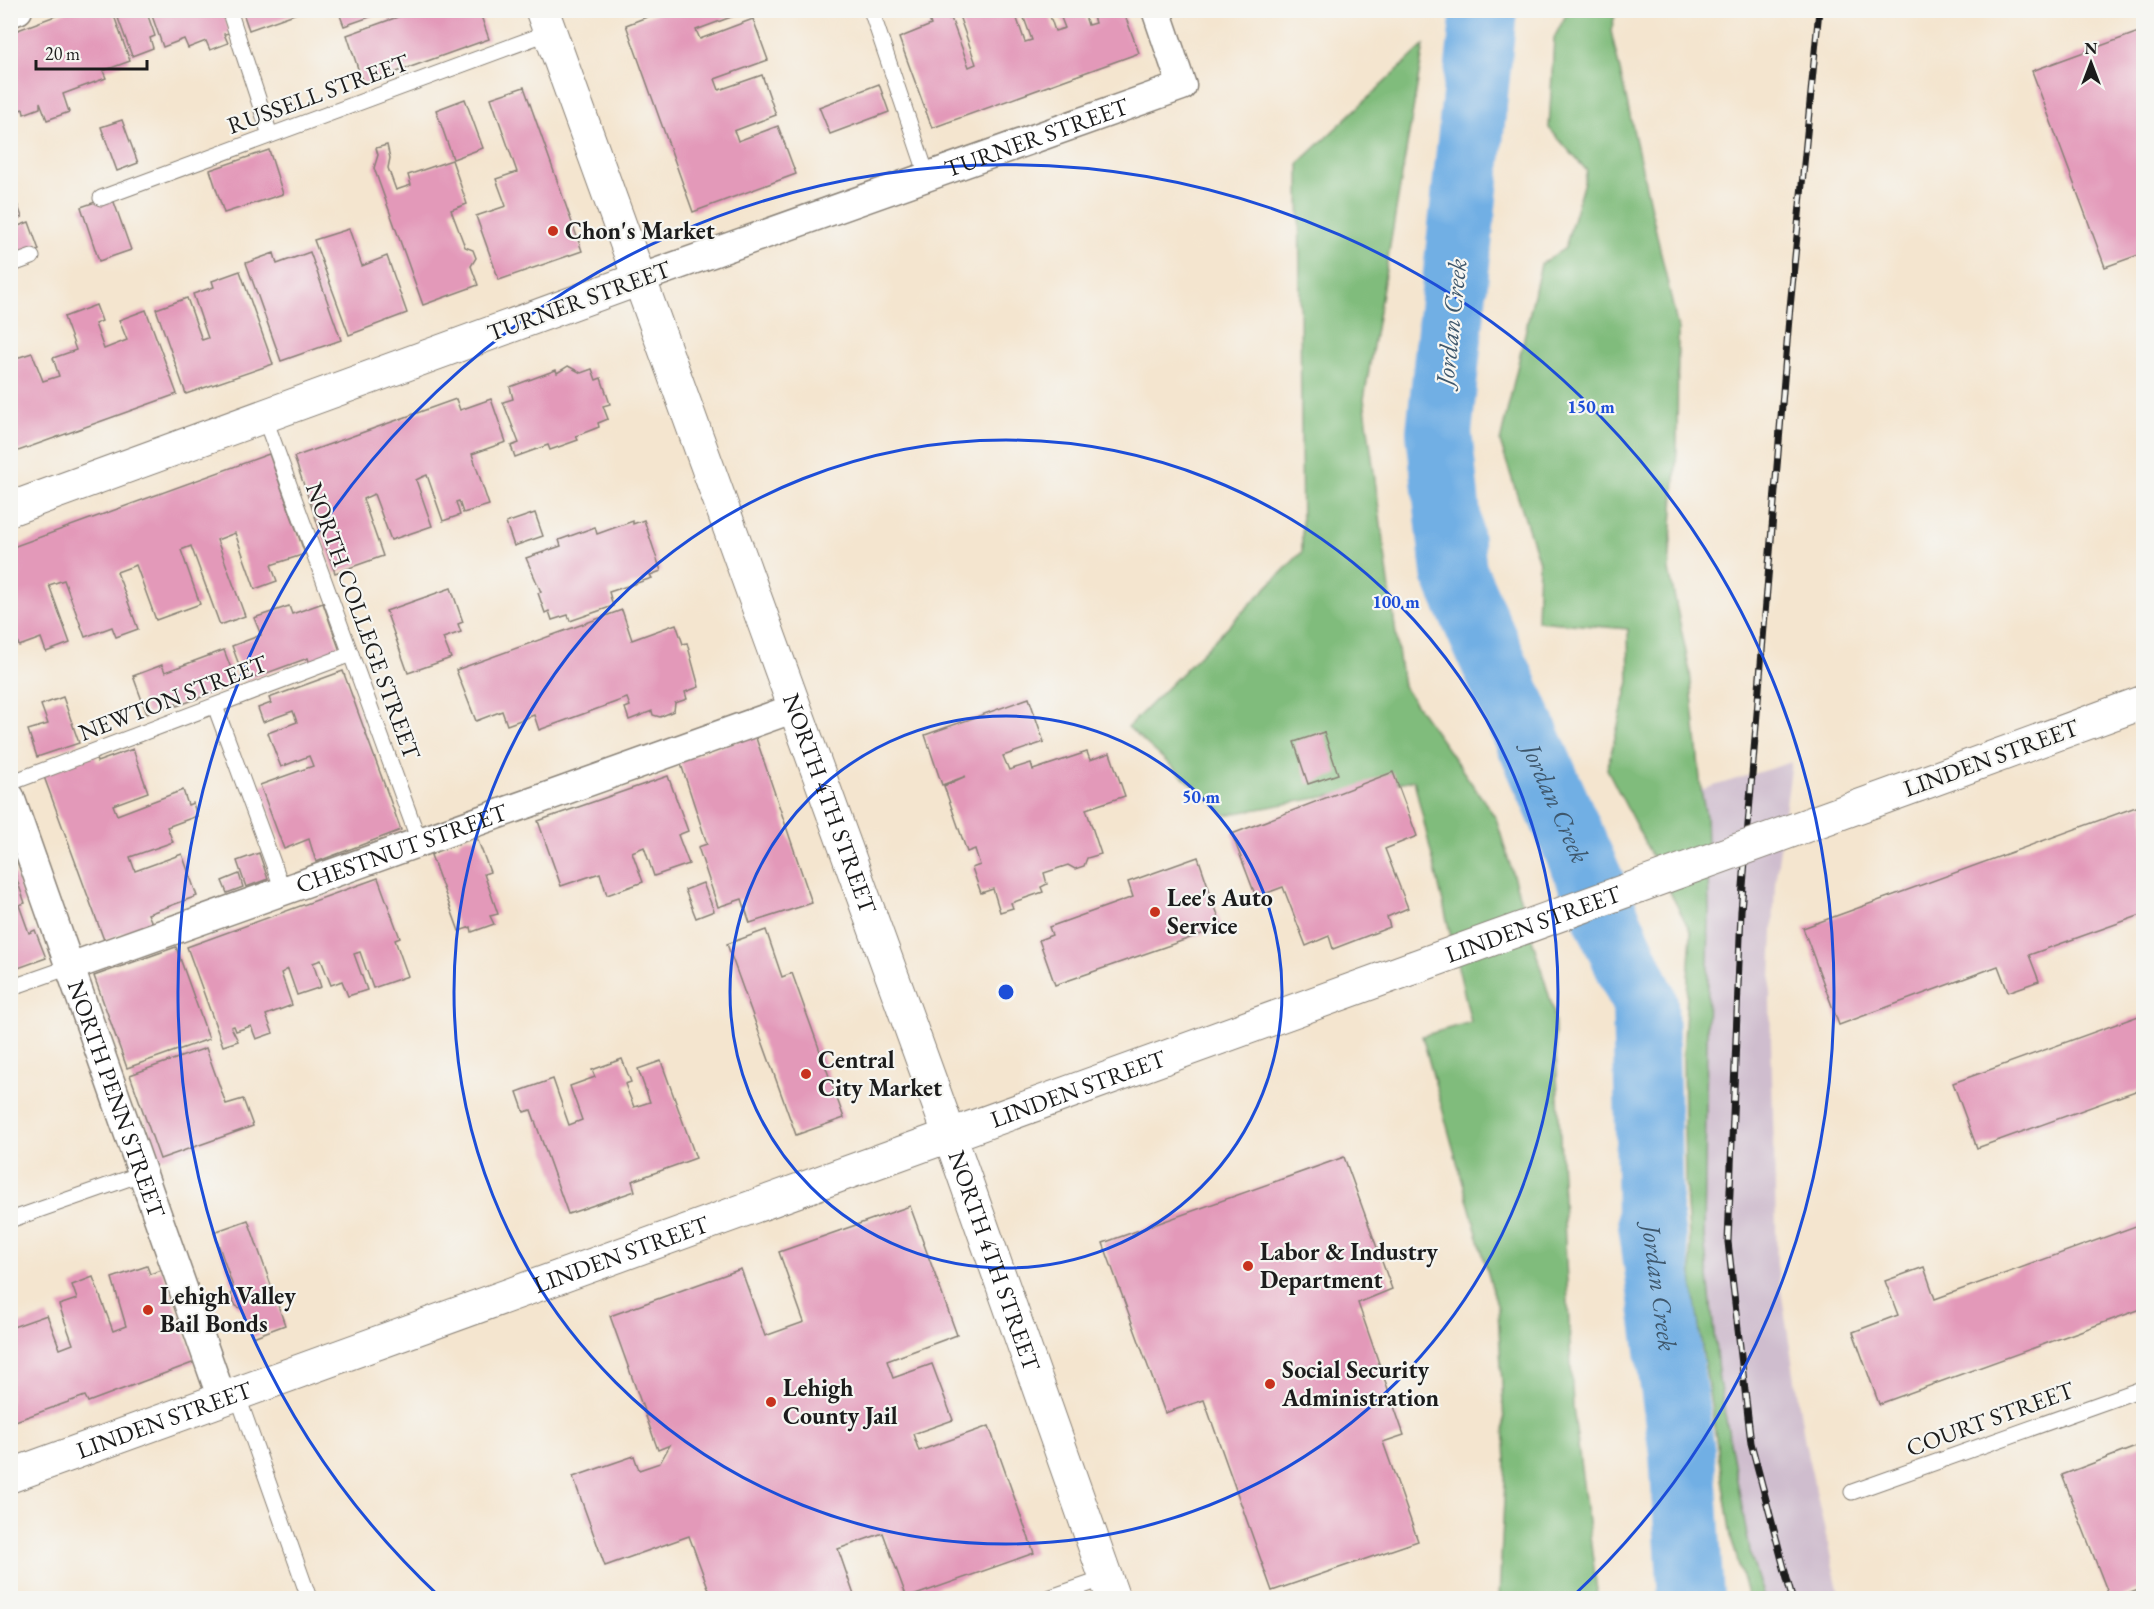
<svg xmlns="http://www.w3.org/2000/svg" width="2154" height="1609" font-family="'EB Garamond',serif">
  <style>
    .industrial { fill: #cfbdce }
    .forest { fill: #80bc7c; stroke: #4e6c4c; stroke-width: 1.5 }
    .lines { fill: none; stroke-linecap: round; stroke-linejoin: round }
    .river { stroke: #71afe4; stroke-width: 66 }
    .building { fill: #e399b9 }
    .lane-casing { stroke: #888076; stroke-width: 17 }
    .street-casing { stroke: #888076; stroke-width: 31 }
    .secondary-casing { stroke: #888076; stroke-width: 35 }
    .lane { stroke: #fff; stroke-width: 15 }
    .street { stroke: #fff; stroke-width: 28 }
    .secondary { stroke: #fff; stroke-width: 33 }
    .rail-casing { stroke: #1c1c1c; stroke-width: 7 }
    .rail { stroke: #f6f6f2; stroke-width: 4.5; stroke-dasharray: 14; stroke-linecap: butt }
    .secondary-bridge-casing { stroke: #888076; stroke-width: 35; stroke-linecap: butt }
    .secondary-bridge { stroke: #fff; stroke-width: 33 }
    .ring { fill: none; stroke: #1d4ed8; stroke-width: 3 }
    .poi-dot { fill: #c8321e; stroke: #f6f6f2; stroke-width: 2 }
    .labels { text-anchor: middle; stroke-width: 4.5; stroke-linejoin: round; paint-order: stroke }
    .street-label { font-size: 24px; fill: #1c1c1c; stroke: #f6f6f2 }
    .poi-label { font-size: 24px; font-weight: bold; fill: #1c1c1c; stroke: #f6f6f2; text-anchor: start }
    .water-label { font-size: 26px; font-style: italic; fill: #3e576c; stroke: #f6f6f2 }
    .centre { fill: #1d4ed8; stroke: #f6f6f2; stroke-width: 3 }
    .ring-label { font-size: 18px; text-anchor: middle; font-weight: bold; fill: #1d4ed8; stroke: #f6f6f2; stroke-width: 4.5; stroke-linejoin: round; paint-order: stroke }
  </style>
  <rect width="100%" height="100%" fill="#f6f6f2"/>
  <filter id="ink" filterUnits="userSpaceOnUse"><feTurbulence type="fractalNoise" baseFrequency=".0167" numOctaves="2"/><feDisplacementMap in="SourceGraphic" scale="12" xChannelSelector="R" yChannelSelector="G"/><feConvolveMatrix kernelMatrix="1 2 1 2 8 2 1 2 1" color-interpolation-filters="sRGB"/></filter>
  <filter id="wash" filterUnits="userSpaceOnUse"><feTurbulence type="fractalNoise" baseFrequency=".008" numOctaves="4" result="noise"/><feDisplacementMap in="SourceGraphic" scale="24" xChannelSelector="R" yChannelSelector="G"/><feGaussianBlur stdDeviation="1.35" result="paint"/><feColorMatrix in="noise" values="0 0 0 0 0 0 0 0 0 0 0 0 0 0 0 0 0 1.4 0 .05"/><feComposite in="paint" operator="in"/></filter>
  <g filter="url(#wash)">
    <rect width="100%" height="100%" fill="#f4e5cf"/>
    <path class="industrial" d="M 1792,762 L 1775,884 L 1770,1001 L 1777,1265 L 1805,1443 L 1840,1598 L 1764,1598 L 1751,1557 L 1719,1381 L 1704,1237 L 1709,908 L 1706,817 L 1701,790 Z"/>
    <g class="forest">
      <path d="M 1568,11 L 1616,11 L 1611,31 L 1678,329 L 1677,450 L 1669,570 L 1690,672 L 1701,790 L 1706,817 L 1709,908 L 1704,1237 L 1719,1381 L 1751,1557 L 1764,1598 L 1748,1598 L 1731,1537 L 1693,1288 L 1685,1180 L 1683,1055 L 1691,933 L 1607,769 L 1629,682 L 1628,629 L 1537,621 L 1539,562 L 1500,442 L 1541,264 L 1565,248 L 1587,171 L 1549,128 L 1554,38 Z"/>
      <path d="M 1424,45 L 1364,399 L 1403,686 L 1496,818 L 1554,1012 L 1573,1407 L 1598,1598 L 1499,1598 L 1506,1462 L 1498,1309 L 1422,1036 L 1471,1022 L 1414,780 L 1226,815 L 1128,727 L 1302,552 L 1299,163 Z"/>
    </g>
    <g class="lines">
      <path class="river" id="s1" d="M 1484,10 L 1439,432 L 1454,572 L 1645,1004 L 1650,1216 L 1682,1453 L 1691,1598"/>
    </g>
    <g id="blocks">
      <g class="building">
        <path d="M 71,10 L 112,10 L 130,61 L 103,71 L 106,78 L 63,94 L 69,112 L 47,120 L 40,102 L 40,108 L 24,114 L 23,109 L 10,113 L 10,33 Z"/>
        <path d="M 115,10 L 146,10 L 155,36 L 150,38 L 153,48 L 132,56 Z"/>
        <path d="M 150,10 L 222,10 L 230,33 L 224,34 L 228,43 L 210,50 L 206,41 L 188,48 L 184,39 L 163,47 Z"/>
        <path d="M 242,10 L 303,10 L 303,11 L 249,30 Z"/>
        <path d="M 338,10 L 387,10 L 387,11 L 344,26 Z"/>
        <path d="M 405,10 L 479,10 L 489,39 L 363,84 L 347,35 L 406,14 Z"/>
        <path d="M 665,10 L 750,10 L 696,30 L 700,39 L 753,19 L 768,60 L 715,79 L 719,90 L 762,75 L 776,115 L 734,131 L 736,135 L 738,141 L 778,126 L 796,174 L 693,212 L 626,25 Z"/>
        <path d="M 926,10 L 946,10 L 949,19 L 951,18 L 969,67 L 976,64 L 957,10 L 1014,10 L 1025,42 L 1032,40 L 1021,10 L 1048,10 L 1055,31 L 1065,28 L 1058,10 L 1083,10 L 1088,25 L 1095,23 L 1091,10 L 1123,10 L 1139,53 L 932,128 L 899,38 L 931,25 Z"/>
        <path d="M 2144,30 L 2144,253 L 2105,267 L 2032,71 Z"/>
        <path d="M 879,84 L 889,112 L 830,134 L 819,107 Z"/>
        <path d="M 524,87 L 582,251 L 499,280 L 476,216 L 506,206 L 496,179 L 517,172 L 491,98 Z"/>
        <path d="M 465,99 L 483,148 L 453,159 L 436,110 Z"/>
        <path d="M 122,120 L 138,163 L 117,171 L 101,127 Z"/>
        <path d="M 387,145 L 390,158 L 388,168 L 396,190 L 411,185 L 408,175 L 452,160 L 467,204 L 451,210 L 465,247 L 473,250 L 476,258 L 471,266 L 478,285 L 423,305 L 374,168 L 378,155 L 376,148 Z"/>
        <path d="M 269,150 L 283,194 L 224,213 L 210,170 Z"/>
        <path d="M 104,199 L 114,202 L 131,250 L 99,261 L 81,207 Z"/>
        <path d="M 18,206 L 22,217 L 10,221 L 10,208 Z"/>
        <path d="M 29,222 L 39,250 L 20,257 L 10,229 Z"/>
        <path d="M 349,229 L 362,266 L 387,256 L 407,313 L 349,335 L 314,240 Z"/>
        <path d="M 310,252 L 341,340 L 281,361 L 246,263 L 274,253 L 277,264 Z"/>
        <path d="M 240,271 L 273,364 L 186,394 L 156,309 L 187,298 L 202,340 L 208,338 L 193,294 L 214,287 L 212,281 Z"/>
        <path d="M 96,305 L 102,321 L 95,324 L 104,349 L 127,340 L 119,320 L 146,310 L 177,394 L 10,454 L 10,360 L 32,353 L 43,381 L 59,376 L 53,358 L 76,350 L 64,317 Z"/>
        <path d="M 568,366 L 581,373 L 592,369 L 596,380 L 601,378 L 610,404 L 603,406 L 608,419 L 598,423 L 599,427 L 576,436 L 578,440 L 550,450 L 548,445 L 515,457 L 511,446 L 519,443 L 503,402 L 513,399 L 510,387 L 556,370 L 557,373 Z"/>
        <path d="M 456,399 L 460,410 L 491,399 L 506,442 L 472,454 L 489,505 L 463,513 L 459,501 L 456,502 L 460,515 L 443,521 L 427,475 L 422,477 L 416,480 L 432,526 L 391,540 L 374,494 L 363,499 L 383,556 L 335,573 L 294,457 Z"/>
        <path d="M 269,454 L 305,554 L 271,565 L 277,581 L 255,589 L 235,533 L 217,540 L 245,616 L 220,625 L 191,546 L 181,550 L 200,604 L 156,620 L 136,565 L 117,572 L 138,629 L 116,637 L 112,627 L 85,637 L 64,580 L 49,585 L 70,643 L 46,652 L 41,638 L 19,646 L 10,621 L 10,548 Z"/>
        <path d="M 535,513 L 543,536 L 514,546 L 506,523 Z"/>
        <path d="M 644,520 L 661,571 L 650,575 L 652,578 L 609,592 L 613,606 L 570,621 L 568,615 L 552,620 L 549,611 L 545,613 L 538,593 L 541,592 L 526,558 L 561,546 L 559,540 L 595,527 L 597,534 L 633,521 L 633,524 Z"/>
        <path d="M 451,588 L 463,622 L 458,624 L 461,632 L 443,638 L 451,658 L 408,673 L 386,611 Z"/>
        <path d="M 323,603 L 341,654 L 310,665 L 308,658 L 245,681 L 232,646 L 261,635 L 254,618 L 289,606 L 292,614 Z"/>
        <path d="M 622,610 L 632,640 L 676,624 L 683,644 L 687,643 L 699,687 L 685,692 L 687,699 L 675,703 L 674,711 L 660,717 L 653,715 L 652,711 L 629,720 L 625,708 L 630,706 L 627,698 L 539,730 L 534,715 L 507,725 L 502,711 L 476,721 L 456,670 Z"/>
        <path d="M 224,650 L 237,684 L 177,706 L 176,703 L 147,714 L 133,676 L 162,665 L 165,672 Z"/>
        <path d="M 343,671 L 401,830 L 316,862 L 309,839 L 284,849 L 260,785 L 313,766 L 309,756 L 281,767 L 275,752 L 268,733 L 297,722 L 293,711 L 263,722 L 258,708 L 271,703 L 269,698 Z"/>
        <path d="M 63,697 L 79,743 L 37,757 L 28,730 L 48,724 L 41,705 Z"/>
        <path d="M 1029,698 L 1044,742 L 1003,756 L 1009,770 L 1031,763 L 1033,770 L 1087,752 L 1090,760 L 1110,753 L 1125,796 L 1086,809 L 1101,854 L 1087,858 L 1084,866 L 1075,869 L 1068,865 L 1044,873 L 1047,884 L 1041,887 L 1043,892 L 1011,903 L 1013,908 L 1000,912 L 993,889 L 981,893 L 972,868 L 980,865 L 975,849 L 967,852 L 944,786 L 966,776 L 942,785 L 925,735 Z"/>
        <path d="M 1324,732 L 1338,774 L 1308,784 L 1294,742 Z"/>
        <path d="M 755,735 L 812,903 L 750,923 L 742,899 L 718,907 L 698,847 L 707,844 L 680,761 Z"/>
        <path d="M 133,749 L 148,792 L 113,805 L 117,815 L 183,790 L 188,805 L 193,803 L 197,816 L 167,827 L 173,842 L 130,857 L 135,871 L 182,854 L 197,896 L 148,914 L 152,923 L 104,940 L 43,774 L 95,755 L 97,762 Z"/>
        <path d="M 1393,772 L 1417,836 L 1385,849 L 1408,908 L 1387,917 L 1390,927 L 1333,949 L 1329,936 L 1306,946 L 1283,887 L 1256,897 L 1232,834 Z"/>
        <path d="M 668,776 L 688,831 L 678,835 L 689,864 L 654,876 L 644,847 L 632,852 L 643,882 L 607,895 L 600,873 L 561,886 L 538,821 Z"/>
        <path d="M 2144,804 L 2144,914 L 2029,955 L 2039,981 L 2008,992 L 1998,966 L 1839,1025 L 1803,928 Z"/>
        <path d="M 468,837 L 477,838 L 490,872 L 484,874 L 498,914 L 490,916 L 494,924 L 472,932 L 471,927 L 459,931 L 431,855 L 450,843 L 458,845 L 460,840 Z"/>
        <path d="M 259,853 L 268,879 L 246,887 L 237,861 Z"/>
        <path d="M 1198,857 L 1222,927 L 1055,985 L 1039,940 L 1052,935 L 1049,927 L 1133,897 L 1128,882 Z"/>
        <path d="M 15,874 L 25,903 L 19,905 L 29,933 L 35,930 L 46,958 L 10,971 L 10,876 Z"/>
        <path d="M 239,874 L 243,887 L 227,893 L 222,881 Z"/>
        <path d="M 378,878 L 400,938 L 395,940 L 408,976 L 373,988 L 360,952 L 354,954 L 367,990 L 348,996 L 342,981 L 331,985 L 321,960 L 313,963 L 321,987 L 297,995 L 288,969 L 281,973 L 292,1005 L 266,1015 L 273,1033 L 256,1039 L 251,1026 L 236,1031 L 234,1026 L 231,1027 L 238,1041 L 223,1046 L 187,947 Z"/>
        <path d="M 703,883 L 714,911 L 696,918 L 685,890 Z"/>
        <path d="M 766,930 L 782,977 L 792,973 L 844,1118 L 796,1135 L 727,944 Z"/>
        <path d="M 176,947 L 209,1039 L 127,1068 L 94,976 Z"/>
        <path d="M 2144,1014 L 2144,1088 L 1977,1148 L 1953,1083 Z"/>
        <path d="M 206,1048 L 226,1104 L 243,1099 L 253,1126 L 160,1159 L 130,1075 Z"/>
        <path d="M 622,1059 L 631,1082 L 625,1084 L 634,1107 L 650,1102 L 638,1069 L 661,1061 L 696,1158 L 632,1181 L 635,1191 L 568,1214 L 531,1110 L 524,1112 L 517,1092 L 553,1079 L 569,1125 L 582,1120 L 570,1086 L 595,1077 L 592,1070 Z"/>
        <path d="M 1344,1157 L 1392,1289 L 1358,1303 L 1404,1435 L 1383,1442 L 1418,1541 L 1272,1591 L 1204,1400 L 1165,1413 L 1103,1243 Z"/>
        <path d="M 910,1206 L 957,1335 L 887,1361 L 893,1378 L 932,1364 L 953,1420 L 913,1434 L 919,1451 L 989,1426 L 1034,1553 L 907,1598 L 883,1533 L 838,1549 L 855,1598 L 712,1598 L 689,1536 L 605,1566 L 573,1477 L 634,1456 L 639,1470 L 660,1463 L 670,1445 L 658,1450 L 610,1316 L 741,1269 L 765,1336 L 804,1322 L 779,1252 Z"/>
        <path d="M 248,1220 L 285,1325 L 253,1337 L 242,1309 L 236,1306 L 231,1296 L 233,1287 L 214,1232 Z"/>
        <path d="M 2144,1223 L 2144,1308 L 1879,1404 L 1853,1332 L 1898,1315 L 1885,1281 L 1924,1267 L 1935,1299 Z"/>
        <path d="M 147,1266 L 150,1274 L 162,1270 L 195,1362 L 88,1402 L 85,1396 L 10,1423 L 10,1328 L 47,1315 L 60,1349 L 73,1344 L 59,1305 L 77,1299 L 72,1285 L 93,1277 L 113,1331 L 126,1326 L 112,1278 Z"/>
        <path d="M 2141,1445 L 2144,1452 L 2144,1588 L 2117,1598 L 2110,1598 L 2062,1475 Z"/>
      </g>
    </g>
  </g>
  <g filter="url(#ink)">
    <use href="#blocks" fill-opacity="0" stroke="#888076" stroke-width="1.5"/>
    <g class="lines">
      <defs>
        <g id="lane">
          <path d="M 229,10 L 270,135"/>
          <path d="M 871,10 L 927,175"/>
          <path d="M 101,198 L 550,32"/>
          <path d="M 10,265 L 32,257"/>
          <path d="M 264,416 L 419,841"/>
          <path d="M 215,706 L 283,890"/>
          <path d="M 10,783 L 351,654"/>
          <path d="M 10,988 L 70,967"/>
          <path d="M 10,1220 L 141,1174"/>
          <path d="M 237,1394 L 309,1598"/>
          <path d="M 1852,1492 L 2144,1388"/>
          <path d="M 1048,1598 L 1106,1578"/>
        </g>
        <g id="street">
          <path d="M 10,13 L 18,10"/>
          <path id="s2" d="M 639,279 L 1182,86 L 1156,10"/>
          <path id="s3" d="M 10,797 L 222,1399"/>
          <path id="s4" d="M 70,967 L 795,708"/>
        </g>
        <g id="secondary">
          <path id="s5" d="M 542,10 L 950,1136 L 1113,1598"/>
          <path d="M 10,509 L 639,279"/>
          <path d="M 1918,785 L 2144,702"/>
          <path id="s6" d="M 10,1476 L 1412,968"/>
        </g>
      </defs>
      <use href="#lane" class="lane-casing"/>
      <use href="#street" class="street-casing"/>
      <use href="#secondary" class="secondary-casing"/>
      <use href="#lane" class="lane"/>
      <use href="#street" class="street"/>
      <use href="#secondary" class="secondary"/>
      <defs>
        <path id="rail" d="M 1792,1598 L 1751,1443 L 1728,1242 L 1741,911 L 1789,318 L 1819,10"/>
      </defs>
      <use href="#rail" class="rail-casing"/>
      <use href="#rail" class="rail"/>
      <defs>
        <g id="secondary-bridge">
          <path id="s7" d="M 1412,968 L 1918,785"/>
        </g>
      </defs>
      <use href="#secondary-bridge" class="secondary-bridge-casing"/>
      <use href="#secondary-bridge" class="secondary-bridge"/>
    </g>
  </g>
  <g class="ring">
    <circle cx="1006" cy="992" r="276"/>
    <circle cx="1006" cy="992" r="552"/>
    <path d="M441 1598A828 828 0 1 1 1571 1598"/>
  </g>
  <g class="poi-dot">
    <circle cx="553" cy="231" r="6"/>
    <circle cx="1155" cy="912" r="6"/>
    <circle cx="806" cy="1074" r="6"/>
    <circle cx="1248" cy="1266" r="6"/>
    <circle cx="148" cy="1310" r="6"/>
    <circle cx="1270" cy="1384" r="6"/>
    <circle cx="771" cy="1402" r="6"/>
  </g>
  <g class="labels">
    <g class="street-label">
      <text transform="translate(318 94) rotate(-20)" y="8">RUSSELL STREET</text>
      <text dy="8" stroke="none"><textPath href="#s2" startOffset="422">TURNER STREET</textPath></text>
      <text transform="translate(579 301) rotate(-20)" y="8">TURNER STREET</text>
      <text transform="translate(363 621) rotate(70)" y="8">NORTH COLLEGE STREET</text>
      <text transform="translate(173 698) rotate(-21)" y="8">NEWTON STREET</text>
      <text transform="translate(1991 758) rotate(-20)" y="8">LINDEN STREET</text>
      <text dy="8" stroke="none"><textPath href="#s5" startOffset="844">NORTH 4TH STREET</textPath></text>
      <text dy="8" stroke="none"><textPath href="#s4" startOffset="352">CHESTNUT STREET</textPath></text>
      <text dy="8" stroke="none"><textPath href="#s7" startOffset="129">LINDEN STREET</textPath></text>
      <text dy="8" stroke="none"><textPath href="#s6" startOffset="1136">LINDEN STREET</textPath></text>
      <text dy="8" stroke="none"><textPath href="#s3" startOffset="320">NORTH PENN STREET</textPath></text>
      <text dy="8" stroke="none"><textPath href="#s6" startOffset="650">LINDEN STREET</textPath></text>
      <text dy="8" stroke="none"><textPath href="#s5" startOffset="1330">NORTH 4TH STREET</textPath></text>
      <text transform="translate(1990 1419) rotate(-20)" y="8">COURT STREET</text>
      <text dy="8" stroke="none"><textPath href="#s6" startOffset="164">LINDEN STREET</textPath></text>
    </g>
    <g class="poi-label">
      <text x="565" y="239">Chon's Market</text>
      <text x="1167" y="906">Lee's Auto<tspan x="1167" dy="28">Service</tspan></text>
      <text x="818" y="1068">Central<tspan x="818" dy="28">City Market</tspan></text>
      <text x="1260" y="1260">Labor &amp; Industry<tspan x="1260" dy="28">Department</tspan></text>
      <text x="160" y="1304">Lehigh Valley<tspan x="160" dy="28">Bail Bonds</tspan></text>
      <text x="1282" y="1378">Social Security<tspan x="1282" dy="28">Administration</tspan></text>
      <text x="783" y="1396">Lehigh<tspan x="783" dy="28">County Jail</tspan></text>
    </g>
    <g class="water-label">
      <text transform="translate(1451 322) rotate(-84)" y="9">Jordan Creek</text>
      <text dy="9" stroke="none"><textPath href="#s1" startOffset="818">Jordan Creek</textPath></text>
      <text dy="9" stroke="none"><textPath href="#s1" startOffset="1322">Jordan Creek</textPath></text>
    </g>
  </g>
  <circle cx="1006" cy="992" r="9" class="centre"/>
  <g class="ring-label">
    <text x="1591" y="413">150 m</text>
    <text x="1396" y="608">100 m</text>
    <text x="1201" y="803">50 m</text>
  </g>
  <rect width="2154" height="1609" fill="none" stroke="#f6f6f2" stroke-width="36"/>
  <g transform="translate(2091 63)" stroke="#f6f6f2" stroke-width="4.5" paint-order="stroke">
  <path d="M0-4.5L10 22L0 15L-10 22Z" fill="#1c1c1c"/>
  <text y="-9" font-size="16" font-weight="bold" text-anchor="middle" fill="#1c1c1c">N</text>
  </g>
  <path d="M36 60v9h111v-9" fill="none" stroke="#1c1c1c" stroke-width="3"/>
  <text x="45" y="60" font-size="18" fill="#1c1c1c" stroke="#f6f6f2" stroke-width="4.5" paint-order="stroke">20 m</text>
</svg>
